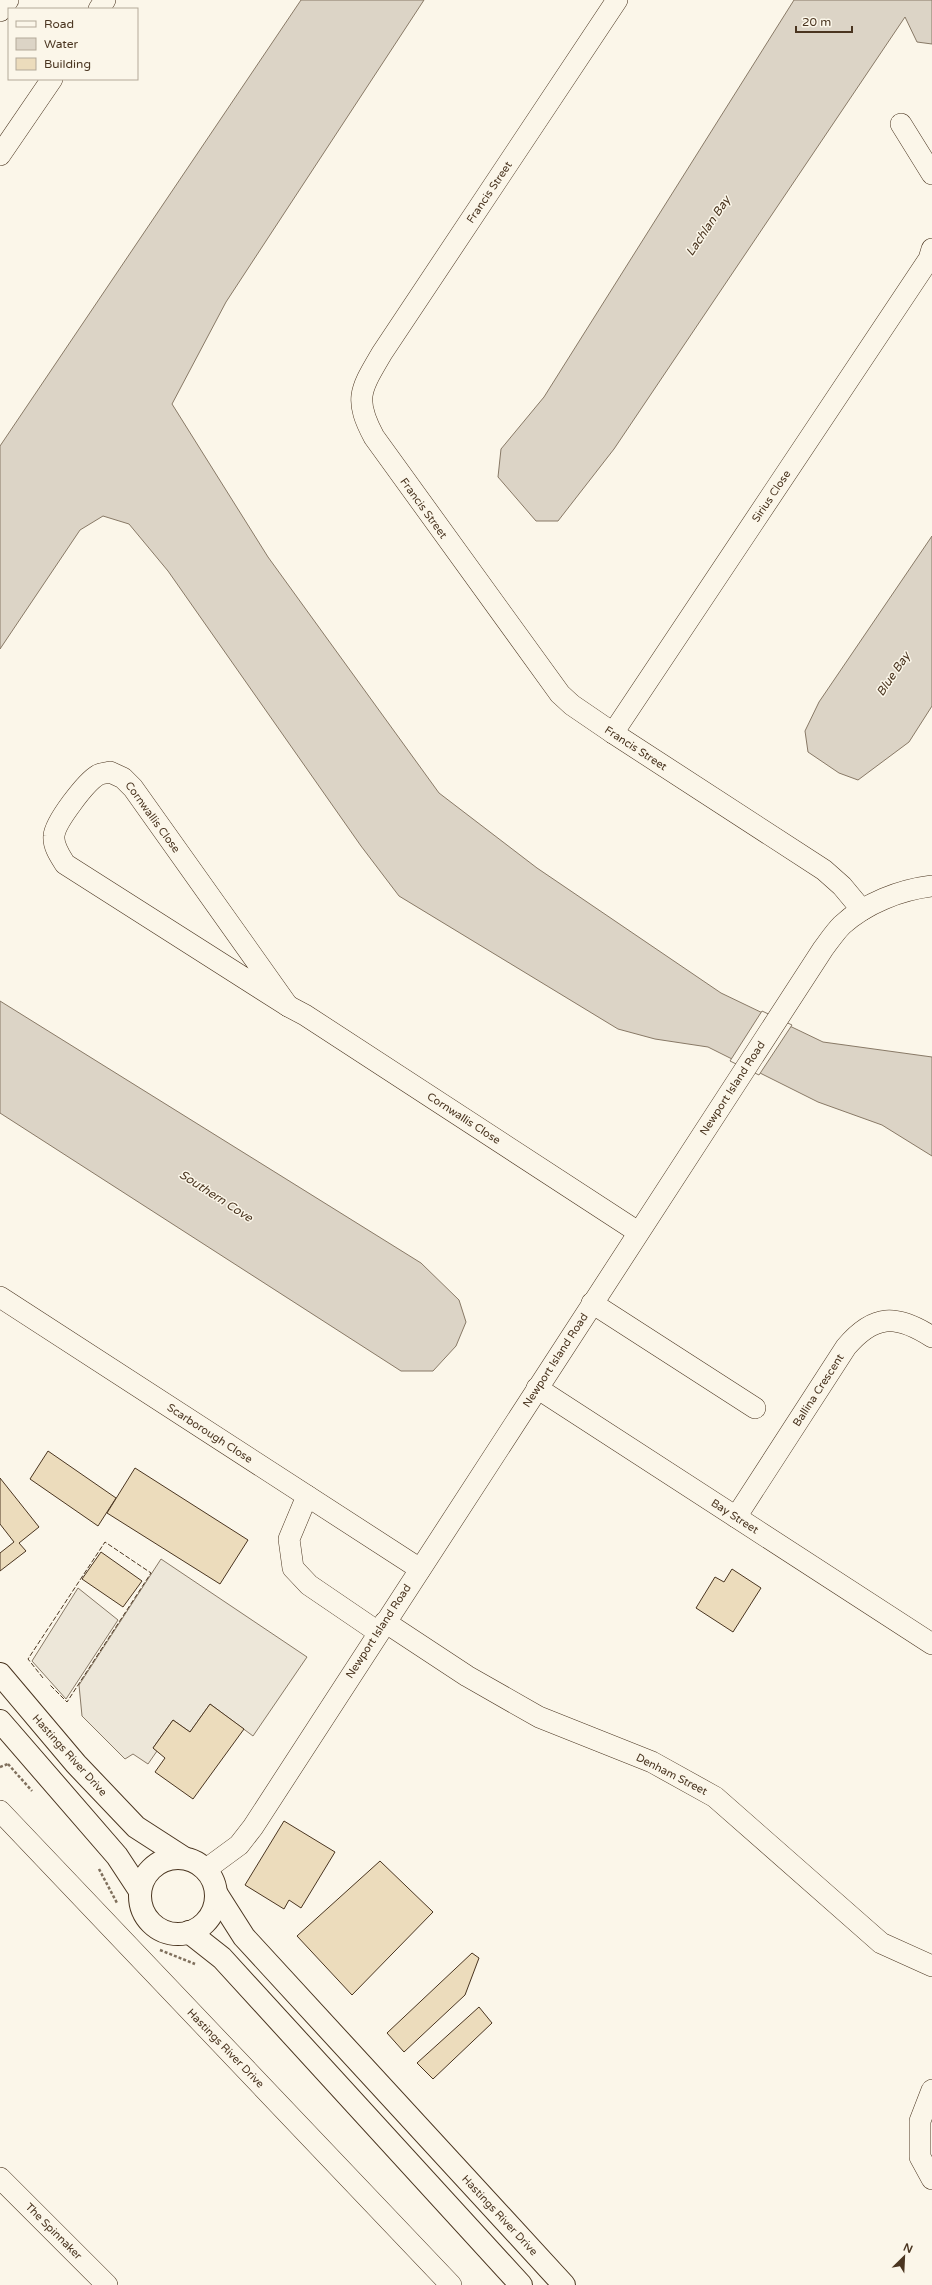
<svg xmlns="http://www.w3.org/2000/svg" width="932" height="2285" font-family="'Varela Round',sans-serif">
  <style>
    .parking { fill: #ede7d9; stroke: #887966 }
    .water { fill: #dcd4c6; stroke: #887966 }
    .pier { fill: #fbf6e9; stroke: #887966 }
    .building { fill: #ecdcbc; stroke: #4a3520 }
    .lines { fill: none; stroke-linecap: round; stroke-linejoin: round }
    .minor-casing { stroke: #4a3520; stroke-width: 22 }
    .major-casing { stroke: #4a3520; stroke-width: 24 }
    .path { stroke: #7f6f5c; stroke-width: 2.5; stroke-dasharray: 3 2; stroke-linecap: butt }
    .minor { stroke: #fbf6e9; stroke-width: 21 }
    .major { stroke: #fbf6e9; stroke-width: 22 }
    .fence { stroke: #4a3520; stroke-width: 1; stroke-dasharray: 5 2; stroke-linecap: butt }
    .labels { text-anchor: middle; stroke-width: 3; stroke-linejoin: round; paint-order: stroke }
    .street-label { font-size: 11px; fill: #4a3520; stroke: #fbf6e9 }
    .water-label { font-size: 12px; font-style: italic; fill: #4a3520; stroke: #fbf6e9 }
  </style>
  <rect width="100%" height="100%" fill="#fbf6e9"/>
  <g class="parking">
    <path d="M 161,1559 L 307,1657 L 253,1736 L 210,1704 L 190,1732 L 173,1720 L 153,1748 L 157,1751 L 148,1764 L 133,1754 L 125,1759 L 82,1716 L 79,1685 Z"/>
    <path d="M 78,1588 L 118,1620 L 66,1699 L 32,1661 Z"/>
  </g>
  <g class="water">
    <path d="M 301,0 L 424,0 L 226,302 L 172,404 L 268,557 L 439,793 L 537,868 L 721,993 L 823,1042 L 932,1057 L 932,1156 L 882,1125 L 818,1102 L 708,1047 L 655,1039 L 618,1029 L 399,896 L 361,846 L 168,571 L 129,524 L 103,516 L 80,530 L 0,649 L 0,446 Z"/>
    <path d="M 794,0 L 932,0 L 932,44 L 917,42 L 905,17 L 614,449 L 558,521 L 536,521 L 498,477 L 501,449 L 544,397 Z"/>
    <path d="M 932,536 L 932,706 L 909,742 L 858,780 L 839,773 L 808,752 L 805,731 L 819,702 Z"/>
    <path d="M 0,1001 L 421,1263 L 459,1300 L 466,1322 L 456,1346 L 433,1371 L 401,1371 L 0,1113 Z"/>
  </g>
  <path class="pier" d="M 762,1011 L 792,1025 L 759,1075 L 730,1061 Z"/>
  <g class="building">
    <path d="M 48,1451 L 116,1498 L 98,1526 L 30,1479 Z"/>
    <path d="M 135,1468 L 248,1540 L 220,1584 L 107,1513 Z"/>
    <path d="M 0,1478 L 39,1527 L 19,1543 L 26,1551 L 0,1571 L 0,1553 L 14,1542 L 0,1524 Z"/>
    <path d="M 101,1552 L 142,1581 L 123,1607 L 82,1579 Z"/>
    <path d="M 732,1569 L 761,1588 L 733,1632 L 696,1608 L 715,1577 L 724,1582 Z"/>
    <path d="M 210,1704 L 244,1729 L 193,1799 L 155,1772 L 165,1758 L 153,1748 L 173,1720 L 190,1732 Z"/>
    <path d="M 284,1821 L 335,1852 L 301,1908 L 289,1900 L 284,1909 L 245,1885 Z"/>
    <path d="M 380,1861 L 433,1912 L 352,1995 L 297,1936 Z"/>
    <path d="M 472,1953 L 479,1958 L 465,1995 L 404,2052 L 387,2033 Z"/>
    <path d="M 479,2007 L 492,2023 L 433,2079 L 417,2063 Z"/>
  </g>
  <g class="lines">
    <defs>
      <g id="minor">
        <path d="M 617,0 L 382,353 C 361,389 353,398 374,437 L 560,694 L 572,705 L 613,733 L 824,870 L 842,886 L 862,910"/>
        <path d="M 99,9 L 105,0"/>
        <path d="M 0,11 L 8,0"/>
        <path d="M 901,124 L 932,174"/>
        <path d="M 0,155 L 52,79"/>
        <path d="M 613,733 L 929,259 L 932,249"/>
        <path d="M 110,772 L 123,778 L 133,788 L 288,1006 L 65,864 C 60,856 53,846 54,836 C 55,822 86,782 98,775 C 102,773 107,773 110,772 Z"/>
        <path d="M 288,1006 L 305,1015 L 638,1232"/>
        <path d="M 0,1297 L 420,1569"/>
        <path d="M 592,1303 L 755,1408"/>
        <path d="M 537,1388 L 932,1644"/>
        <path d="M 307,1496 L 289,1539 L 293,1568 L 309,1585 L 378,1632"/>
        <path d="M 736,1517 L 846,1347 C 874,1314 896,1314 932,1337"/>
        <path d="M 385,1622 L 467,1676 L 539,1717 L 652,1762 L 715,1797 L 881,1943 L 932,1966"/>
        <path d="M 0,1811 L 451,2285"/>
        <path d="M 205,1870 L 239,1845 L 253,1827 L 823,949 C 829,941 835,932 842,925 C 866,903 900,890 932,886"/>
        <path d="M 932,2090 L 920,2121 L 920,2157 L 932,2179"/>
        <path d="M 0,2178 L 107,2285"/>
      </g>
      <g id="major">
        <path d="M 0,1674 L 76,1764 L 136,1827 L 184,1858"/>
        <path d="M 0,1721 L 117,1856 L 140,1891"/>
        <circle cx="178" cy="1896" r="38"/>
        <path d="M 216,1893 L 244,1937 L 564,2285"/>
        <path d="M 189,1932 L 222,1958 L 521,2285"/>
      </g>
    </defs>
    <use href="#minor" class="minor-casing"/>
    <use href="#major" class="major-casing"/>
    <g class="path">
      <path d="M 8,1764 L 32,1791"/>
      <path d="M 0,1767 L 8,1764"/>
      <path d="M 99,1869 L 117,1903"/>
      <path d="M 160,1950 L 195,1964"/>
    </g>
    <use href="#minor" class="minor"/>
    <use href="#major" class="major"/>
    <path class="fence" d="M 43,1678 L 28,1659 L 105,1542 L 151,1573 L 67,1702 L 50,1685"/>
  </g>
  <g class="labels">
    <g class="street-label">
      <text transform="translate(489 192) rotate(-56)" y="4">Francis Street</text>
      <text transform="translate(771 496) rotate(-56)" y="4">Sirius Close</text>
      <text transform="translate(424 508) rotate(54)" y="4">Francis Street</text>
      <text transform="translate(636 748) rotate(33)" y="4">Francis Street</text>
      <text transform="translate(153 817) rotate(54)" y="4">Cornwallis Close</text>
      <text transform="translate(732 1088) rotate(-57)" y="4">Newport Island Road</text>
      <text transform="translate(464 1118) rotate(33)" y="4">Cornwallis Close</text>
      <text transform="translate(555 1360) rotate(-57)" y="4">Newport Island Road</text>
      <text transform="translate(818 1390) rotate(-57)" y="4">Ballina Crescent</text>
      <text transform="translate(210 1433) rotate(33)" y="4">Scarborough Close</text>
      <text transform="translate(735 1516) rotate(33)" y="4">Bay Street</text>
      <text transform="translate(378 1631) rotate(-57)" y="4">Newport Island Road</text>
      <text transform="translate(70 1755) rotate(48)" y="4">Hastings River Drive</text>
      <text transform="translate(672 1774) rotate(27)" y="4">Denham Street</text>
      <text transform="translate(226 2048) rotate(46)" y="4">Hastings River Drive</text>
      <text transform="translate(500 2215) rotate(47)" y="4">Hastings River Drive</text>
      <text transform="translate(54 2231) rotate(45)" y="4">The Spinnaker</text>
    </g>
    <g class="water-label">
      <text transform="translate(708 226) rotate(-56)" y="4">Lachlan Bay</text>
      <text transform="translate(893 674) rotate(-56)" y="4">Blue Bay</text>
      <text transform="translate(216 1196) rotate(33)" y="4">Southern Cove</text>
    </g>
  </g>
  <rect x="8" y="8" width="130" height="72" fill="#fbf6e9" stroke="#b4a999"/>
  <rect x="16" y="21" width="20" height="6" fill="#fbf6e9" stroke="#b4a999"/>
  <text x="44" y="28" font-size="12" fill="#4a3520">Road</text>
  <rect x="16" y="38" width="20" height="12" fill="#dcd4c6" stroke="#b4a999"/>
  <text x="44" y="48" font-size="12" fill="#4a3520">Water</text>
  <rect x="16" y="58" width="20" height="12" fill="#ecdcbc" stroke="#b4a999"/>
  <text x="44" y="68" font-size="12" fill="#4a3520">Building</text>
  <g transform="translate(904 2257) rotate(24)" stroke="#fbf6e9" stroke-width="3" paint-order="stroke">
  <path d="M0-3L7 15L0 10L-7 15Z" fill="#4a3520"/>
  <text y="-6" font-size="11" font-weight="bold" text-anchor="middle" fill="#4a3520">N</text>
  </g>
  <path d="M796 26v6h56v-6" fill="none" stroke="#4a3520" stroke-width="2"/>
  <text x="802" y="26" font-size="12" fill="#4a3520" stroke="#fbf6e9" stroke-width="3" paint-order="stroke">20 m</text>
</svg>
